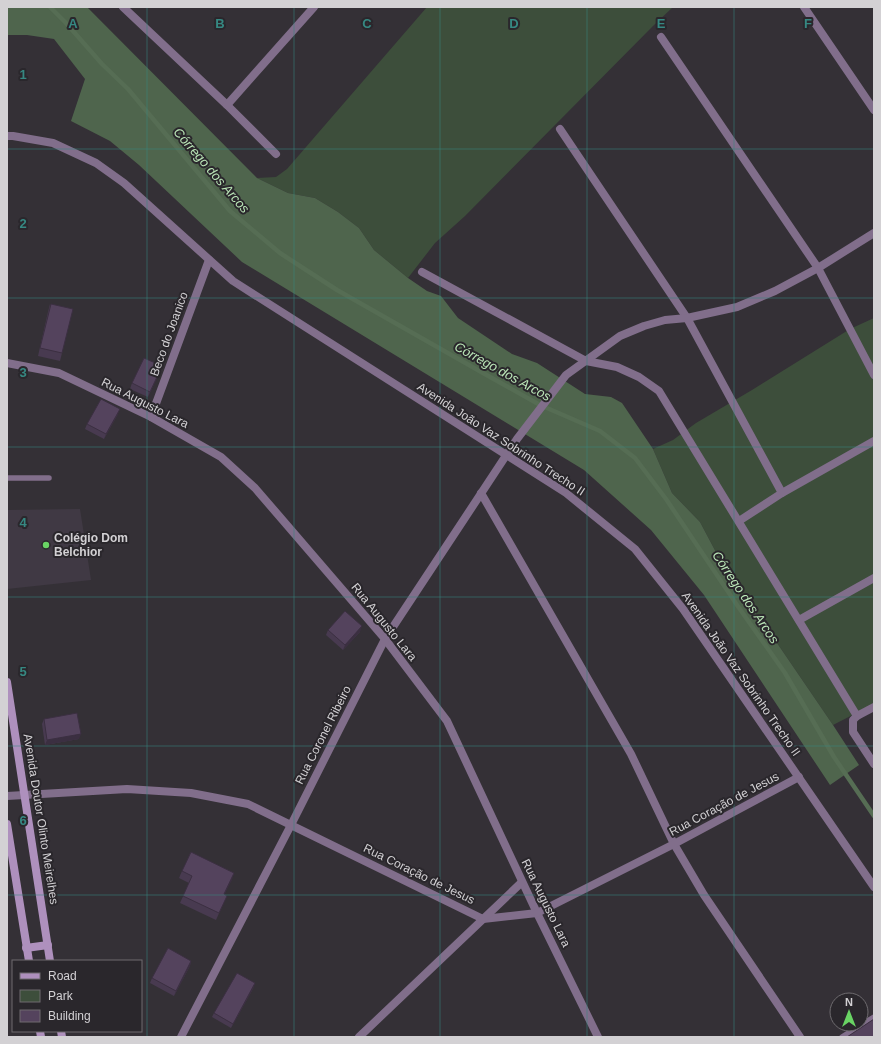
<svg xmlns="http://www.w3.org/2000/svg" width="881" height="1044" font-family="Helvetica,sans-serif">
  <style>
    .built { fill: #403944 }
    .green { fill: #3d4e3b }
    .forest { fill: #4f654d }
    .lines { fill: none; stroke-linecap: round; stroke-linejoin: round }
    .stream { stroke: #566d54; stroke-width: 4.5 }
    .service { stroke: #816e8b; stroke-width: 5.5 }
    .minor { stroke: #816e8b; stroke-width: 8 }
    .tertiary { stroke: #816e8b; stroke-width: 8 }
    .secondary { stroke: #ae90bd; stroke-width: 8 }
    .wall { fill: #483a50 }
    .shaded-wall { fill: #3b2f41 }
    .building { fill: #54435d; stroke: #3b2f41 }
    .grid { fill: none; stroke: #368882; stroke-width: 1; stroke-opacity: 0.55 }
    .poi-dot { fill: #69d464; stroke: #2a272c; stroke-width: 1.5 }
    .labels { text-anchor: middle; stroke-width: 4; stroke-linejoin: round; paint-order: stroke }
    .street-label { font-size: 12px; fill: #d3d1d4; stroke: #2a272c }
    .poi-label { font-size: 12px; font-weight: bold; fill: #d3d1d4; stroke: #2a272c; text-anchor: start }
    .water-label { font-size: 13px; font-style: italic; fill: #bbe7b8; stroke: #2a272c }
    .grid-label { font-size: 13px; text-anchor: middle; font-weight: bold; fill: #368882; stroke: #2a272c; stroke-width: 4; stroke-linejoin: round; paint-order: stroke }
  </style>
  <rect width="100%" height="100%" fill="#343036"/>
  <path class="built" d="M 80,509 L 91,580 L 7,589 L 7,510 Z"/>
  <g class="green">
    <path d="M 427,7 L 673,7 L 653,26 L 465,216 L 435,243 L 408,278 L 374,250 L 359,228 L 338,212 L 315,198 L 288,193 L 257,178 L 276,177 L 287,169 Z"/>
    <path d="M 874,318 L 874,704 L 833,725 L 762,621 L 736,590 L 700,522 L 672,493 L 653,449 L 673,440 L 696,423 L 752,390 L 850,329 Z"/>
  </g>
  <path class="forest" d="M 7,7 L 87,7 L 257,178 L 288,193 L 315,198 L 338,212 L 359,228 L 374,250 L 408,278 L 427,291 L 441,296 L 458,318 L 512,354 L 537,363 L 585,394 L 611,397 L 622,403 L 653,449 L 672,493 L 700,522 L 736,590 L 762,621 L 833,725 L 859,765 L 830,785 L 704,595 L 651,530 L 584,470 L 242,262 L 139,165 L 110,141 L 71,121 L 85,79 L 54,39 L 27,35 L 7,35 Z"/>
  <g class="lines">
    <path class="stream" d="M 50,7 L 66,23 L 102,64 L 128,89 L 230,211 L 280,253 L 337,290 L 483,373 L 540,405 L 600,431 L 635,458 L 666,499 L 737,605 L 785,673 L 834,757 L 874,816"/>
    <g class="service">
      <path d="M 7,478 L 49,478"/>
      <path d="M 842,1037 L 874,1017"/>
    </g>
    <g class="minor">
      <path d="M 123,7 L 227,105 L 276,154"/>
      <path d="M 804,7 L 874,110"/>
      <path d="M 661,37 L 818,268 L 874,375"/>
      <path d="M 227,105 L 314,7"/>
      <path d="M 560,129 L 687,318 L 782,493"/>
      <path d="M 422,272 L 586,361 L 617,367 L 639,377 L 659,391 L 857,716"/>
      <path d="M 7,363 L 59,373 L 151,417 L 221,457 L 255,488 L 385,639 L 447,721 L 537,913 L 598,1037"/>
      <path d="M 151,417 L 209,260"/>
      <path d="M 481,493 L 631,754 L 674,844 L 704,895 L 800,1037"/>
      <path d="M 739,521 L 782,493 L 874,441"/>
      <path d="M 799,620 L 874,578"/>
      <path d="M 874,707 L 857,716 L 853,720 L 853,732 L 874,764"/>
      <path d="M 7,796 L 127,789 L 191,793 L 248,804 L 483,919 L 537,913 L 674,844 L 799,777"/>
      <path d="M 181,1037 L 291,825 L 385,639 L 517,439 L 566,375 L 620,336 L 644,326 L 665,320 L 687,318 L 737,307 L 775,291 L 818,268 L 874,233"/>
      <path d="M 359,1037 L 522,882"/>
    </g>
    <path class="tertiary" d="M 7,136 L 13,136 L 53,143 L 96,163 L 124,183 L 233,281 L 566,493 L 635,549 L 683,609 L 874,887"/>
    <g class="secondary">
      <path d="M 7,682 L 50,961"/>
      <path d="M 7,824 L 29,961"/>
      <path d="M 26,948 L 48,945"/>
      <path d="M 40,1031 L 41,1037"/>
      <path d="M 61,1031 L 62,1037"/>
    </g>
  </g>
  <g class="wall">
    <path d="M 50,304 L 62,353 L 60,361 L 38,356 L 48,312 Z"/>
    <path d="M 162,366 L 148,397 L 130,389 L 132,383 Z"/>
    <path d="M 118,414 L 104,439 L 85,429 L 87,424 Z"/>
    <path d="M 328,630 L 360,632 L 343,650 L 326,635 Z"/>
    <path d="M 44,719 L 79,739 L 45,745 L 42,724 Z"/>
    <path d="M 182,871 L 234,873 L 224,895 L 224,902 L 216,920 L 180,903 L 189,883 L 179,878 Z"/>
    <path d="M 191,961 L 190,966 L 174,996 L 150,983 L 152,978 Z"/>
    <path d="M 254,987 L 231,1028 L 212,1017 L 214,1013 Z"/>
  </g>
  <g class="shaded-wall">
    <path d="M 162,366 L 160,372 L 148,397 L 150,392 Z"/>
    <path d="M 120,409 L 118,414 L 104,439 L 106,434 Z"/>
    <path d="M 362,626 L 360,632 L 343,650 L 345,645 Z"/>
    <path d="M 81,734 L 79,739 L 45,745 L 47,740 Z"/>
    <path d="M 234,873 L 232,880 L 221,901 L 224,894 Z"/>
    <path d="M 191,961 L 190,966 L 174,996 L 176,991 Z"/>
    <path d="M 255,983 L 254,987 L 231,1028 L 233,1024 Z"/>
  </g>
  <g class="building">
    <path d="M 51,304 L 73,309 L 62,353 L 40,348 Z"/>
    <path d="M 144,358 L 162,366 L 150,392 L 132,383 Z"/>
    <path d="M 101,399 L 120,409 L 106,434 L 87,424 Z"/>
    <path d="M 345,611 L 362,626 L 345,645 L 328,630 Z"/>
    <path d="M 77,713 L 81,734 L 47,740 L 44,719 Z"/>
    <path d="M 191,852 L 234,873 L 224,894 L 227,896 L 219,913 L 183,896 L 192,876 L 182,871 Z"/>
    <path d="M 168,948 L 191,961 L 176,991 L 152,978 Z"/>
    <path d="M 237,973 L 255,983 L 233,1024 L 214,1013 Z"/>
    <path d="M 874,1019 L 874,1037 L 847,1037 Z"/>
  </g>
  <path class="grid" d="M 147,7 L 147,1037M 294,7 L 294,1037M 440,7 L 440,1037M 587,7 L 587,1037M 734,7 L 734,1037M 7,149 L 874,149M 7,298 L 874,298M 7,447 L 874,447M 7,597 L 874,597M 7,746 L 874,746M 7,895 L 874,895"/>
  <circle class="poi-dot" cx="46" cy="545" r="4"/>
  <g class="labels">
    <g class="street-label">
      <text transform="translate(169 334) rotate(-70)" y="4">Beco do Joanico</text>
      <text transform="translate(145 403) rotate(27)" y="4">Rua Augusto Lara</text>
      <text transform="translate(501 439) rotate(33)" y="4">Avenida João Vaz Sobrinho Trecho II</text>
      <text transform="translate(384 622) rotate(51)" y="4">Rua Augusto Lara</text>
      <text transform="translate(741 674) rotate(55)" y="4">Avenida João Vaz Sobrinho Trecho II</text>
      <text transform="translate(323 735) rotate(-63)" y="4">Rua Coronel Ribeiro</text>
      <text transform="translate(724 804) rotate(-28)" y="4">Rua Coração de Jesus</text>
      <text transform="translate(41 819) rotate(81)" y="4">Avenida Doutor Olinto Meirelhes</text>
      <text transform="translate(419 874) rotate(26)" y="4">Rua Coração de Jesus</text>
      <text transform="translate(546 903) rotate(64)" y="4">Rua Augusto Lara</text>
    </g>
    <g class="poi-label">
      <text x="54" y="542">Colégio Dom<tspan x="54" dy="14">Belchior</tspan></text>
    </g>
    <g class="water-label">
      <text transform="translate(212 170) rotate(49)" y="5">Córrego dos Arcos</text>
      <text transform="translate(503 371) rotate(29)" y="5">Córrego dos Arcos</text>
      <text transform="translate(746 597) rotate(56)" y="5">Córrego dos Arcos</text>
    </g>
  </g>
  <g class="grid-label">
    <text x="73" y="28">A</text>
    <text x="220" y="28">B</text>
    <text x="367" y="28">C</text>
    <text x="514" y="28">D</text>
    <text x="661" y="28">E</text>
    <text x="808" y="28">F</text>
    <text x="23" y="79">1</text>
    <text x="23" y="228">2</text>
    <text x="23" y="377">3</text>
    <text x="23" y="527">4</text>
    <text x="23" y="676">5</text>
    <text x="23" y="825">6</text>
  </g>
  <rect width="881" height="1044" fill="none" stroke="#d3d1d4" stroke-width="16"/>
  <rect x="12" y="960" width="130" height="72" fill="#2a272c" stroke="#6e6b6f"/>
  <rect x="20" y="973" width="20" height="6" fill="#ae90bd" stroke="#6e6b6f"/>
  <text x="48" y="980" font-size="12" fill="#d3d1d4">Road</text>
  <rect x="20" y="990" width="20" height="12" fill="#3d4e3b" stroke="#6e6b6f"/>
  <text x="48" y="1000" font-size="12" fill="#d3d1d4">Park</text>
  <rect x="20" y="1010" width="20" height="12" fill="#54435d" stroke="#6e6b6f"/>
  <text x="48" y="1020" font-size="12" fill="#d3d1d4">Building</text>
  <g transform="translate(849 1012)"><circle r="19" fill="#2a272c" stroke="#6e6b6f"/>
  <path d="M0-3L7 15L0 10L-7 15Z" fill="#69d464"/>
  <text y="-6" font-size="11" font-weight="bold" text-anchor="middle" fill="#d3d1d4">N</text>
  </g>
</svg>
